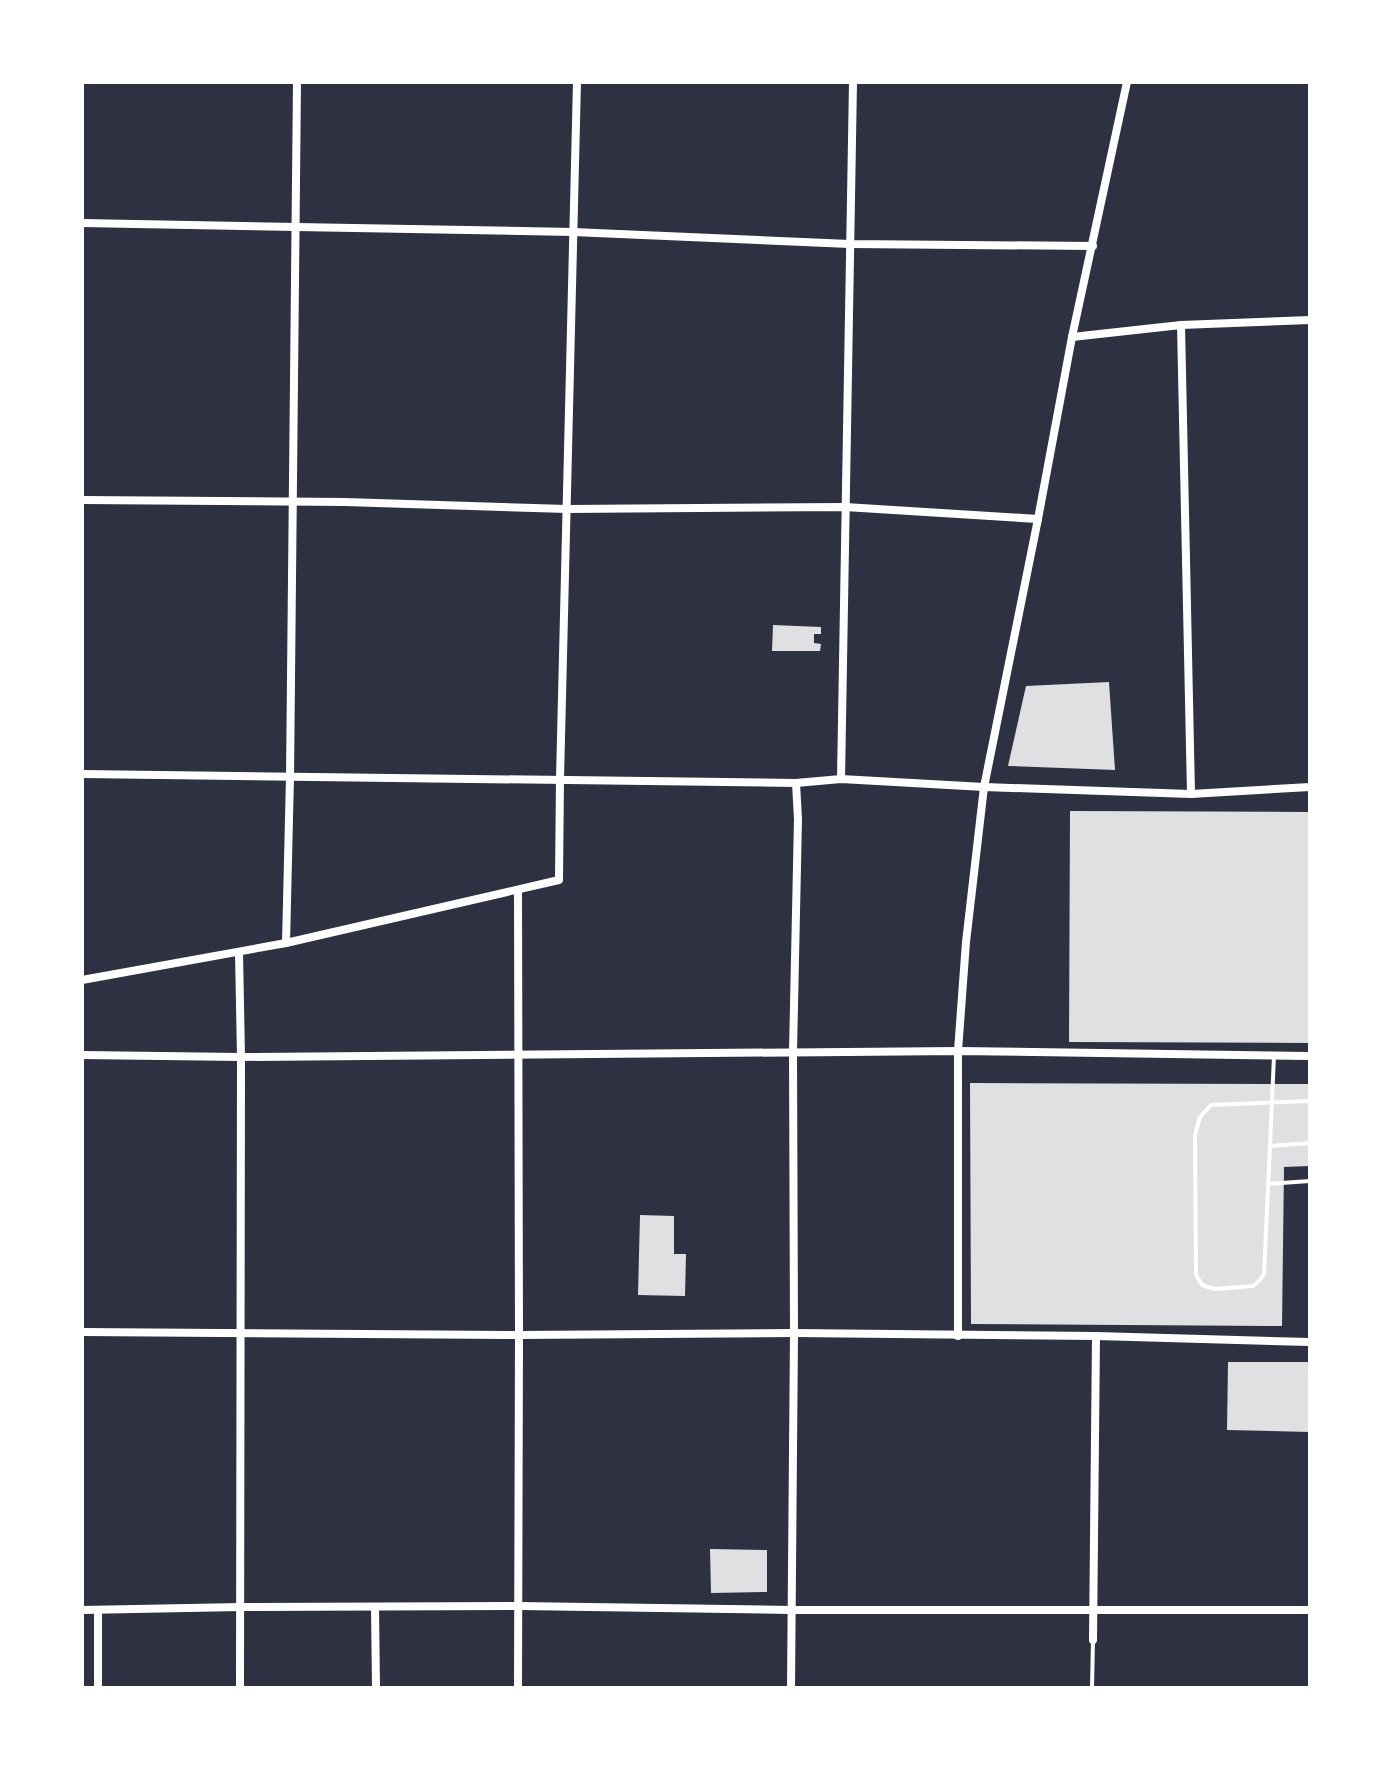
<svg xmlns="http://www.w3.org/2000/svg" width="1392" height="1770" font-family="'Fira Sans Condensed',sans-serif">
  <style>
    .building { fill: #e0e0e3 }
    .lines { fill: none; stroke-linecap: round; stroke-linejoin: round }
    .service { stroke: #fff; stroke-width: 4 }
    .minor { stroke: #fff; stroke-width: 8 }
  </style>
  <rect width="100%" height="100%" fill="#2d3142"/>
  <g class="building">
    <path d="M 773,625 L 821,627 L 821,634 L 814,634 L 814,643 L 821,644 L 820,651 L 772,651 Z"/>
    <path d="M 1109,682 L 1115,770 L 1008,766 L 1026,686 Z"/>
    <path d="M 1070,811 L 1310,812 L 1310,1043 L 1069,1042 Z"/>
    <path d="M 970,1083 L 1310,1084 L 1310,1166 L 1284,1167 L 1282,1326 L 971,1324 Z"/>
    <path d="M 640,1215 L 674,1216 L 674,1254 L 686,1254 L 685,1296 L 638,1295 Z"/>
    <path d="M 1228,1362 L 1310,1362 L 1310,1432 L 1227,1430 Z"/>
    <path d="M 710,1549 L 767,1550 L 767,1592 L 711,1593 Z"/>
  </g>
  <g class="lines">
    <g class="service">
      <path d="M 1310,1101 L 1211,1105 L 1200,1117 L 1195,1135 L 1196,1275 L 1202,1285 L 1215,1289 L 1253,1286 L 1259,1281 L 1264,1274 L 1270,1146 L 1310,1143"/>
      <path d="M 1270,1146 L 1274,1056"/>
      <path d="M 1268,1184 L 1310,1181"/>
      <path d="M 1092,1688 L 1093,1640"/>
    </g>
    <g class="minor">
      <path d="M 82,223 L 573,232 L 850,244 L 1093,246"/>
      <path d="M 1181,325 L 1191,794"/>
      <path d="M 1072,337 L 1181,325 L 1310,320"/>
      <path d="M 82,500 L 345,502 L 567,509 L 845,507 L 1038,519"/>
      <path d="M 82,774 L 796,783 L 841,779 L 984,787 L 1191,794 L 1310,787"/>
      <path d="M 841,779 L 853,82"/>
      <path d="M 286,943 L 290,777 L 297,82"/>
      <path d="M 239,952 L 241,1057 L 240,1688"/>
      <path d="M 82,980 L 286,943 L 559,880 L 560,779 L 577,82"/>
      <path d="M 82,1055 L 241,1057 L 958,1051 L 1310,1056"/>
      <path d="M 82,1332 L 519,1335 L 794,1333 L 1096,1336 L 1310,1342"/>
      <path d="M 958,1336 L 958,1051 L 966,942 L 984,787 L 1038,519 L 1072,337 L 1127,82"/>
      <path d="M 375,1607 L 376,1688"/>
      <path d="M 82,1610 L 241,1607 L 519,1606 L 791,1610 L 1310,1610"/>
      <path d="M 98,1610 L 98,1688"/>
      <path d="M 1093,1640 L 1096,1336"/>
      <path d="M 518,1688 L 519,1335 L 518,890"/>
      <path d="M 791,1688 L 794,1333 L 793,1052 L 798,819 L 796,783"/>
    </g>
  </g>
  <rect width="1392" height="1770" fill="none" stroke="#ffffff" stroke-width="168"/>
</svg>
